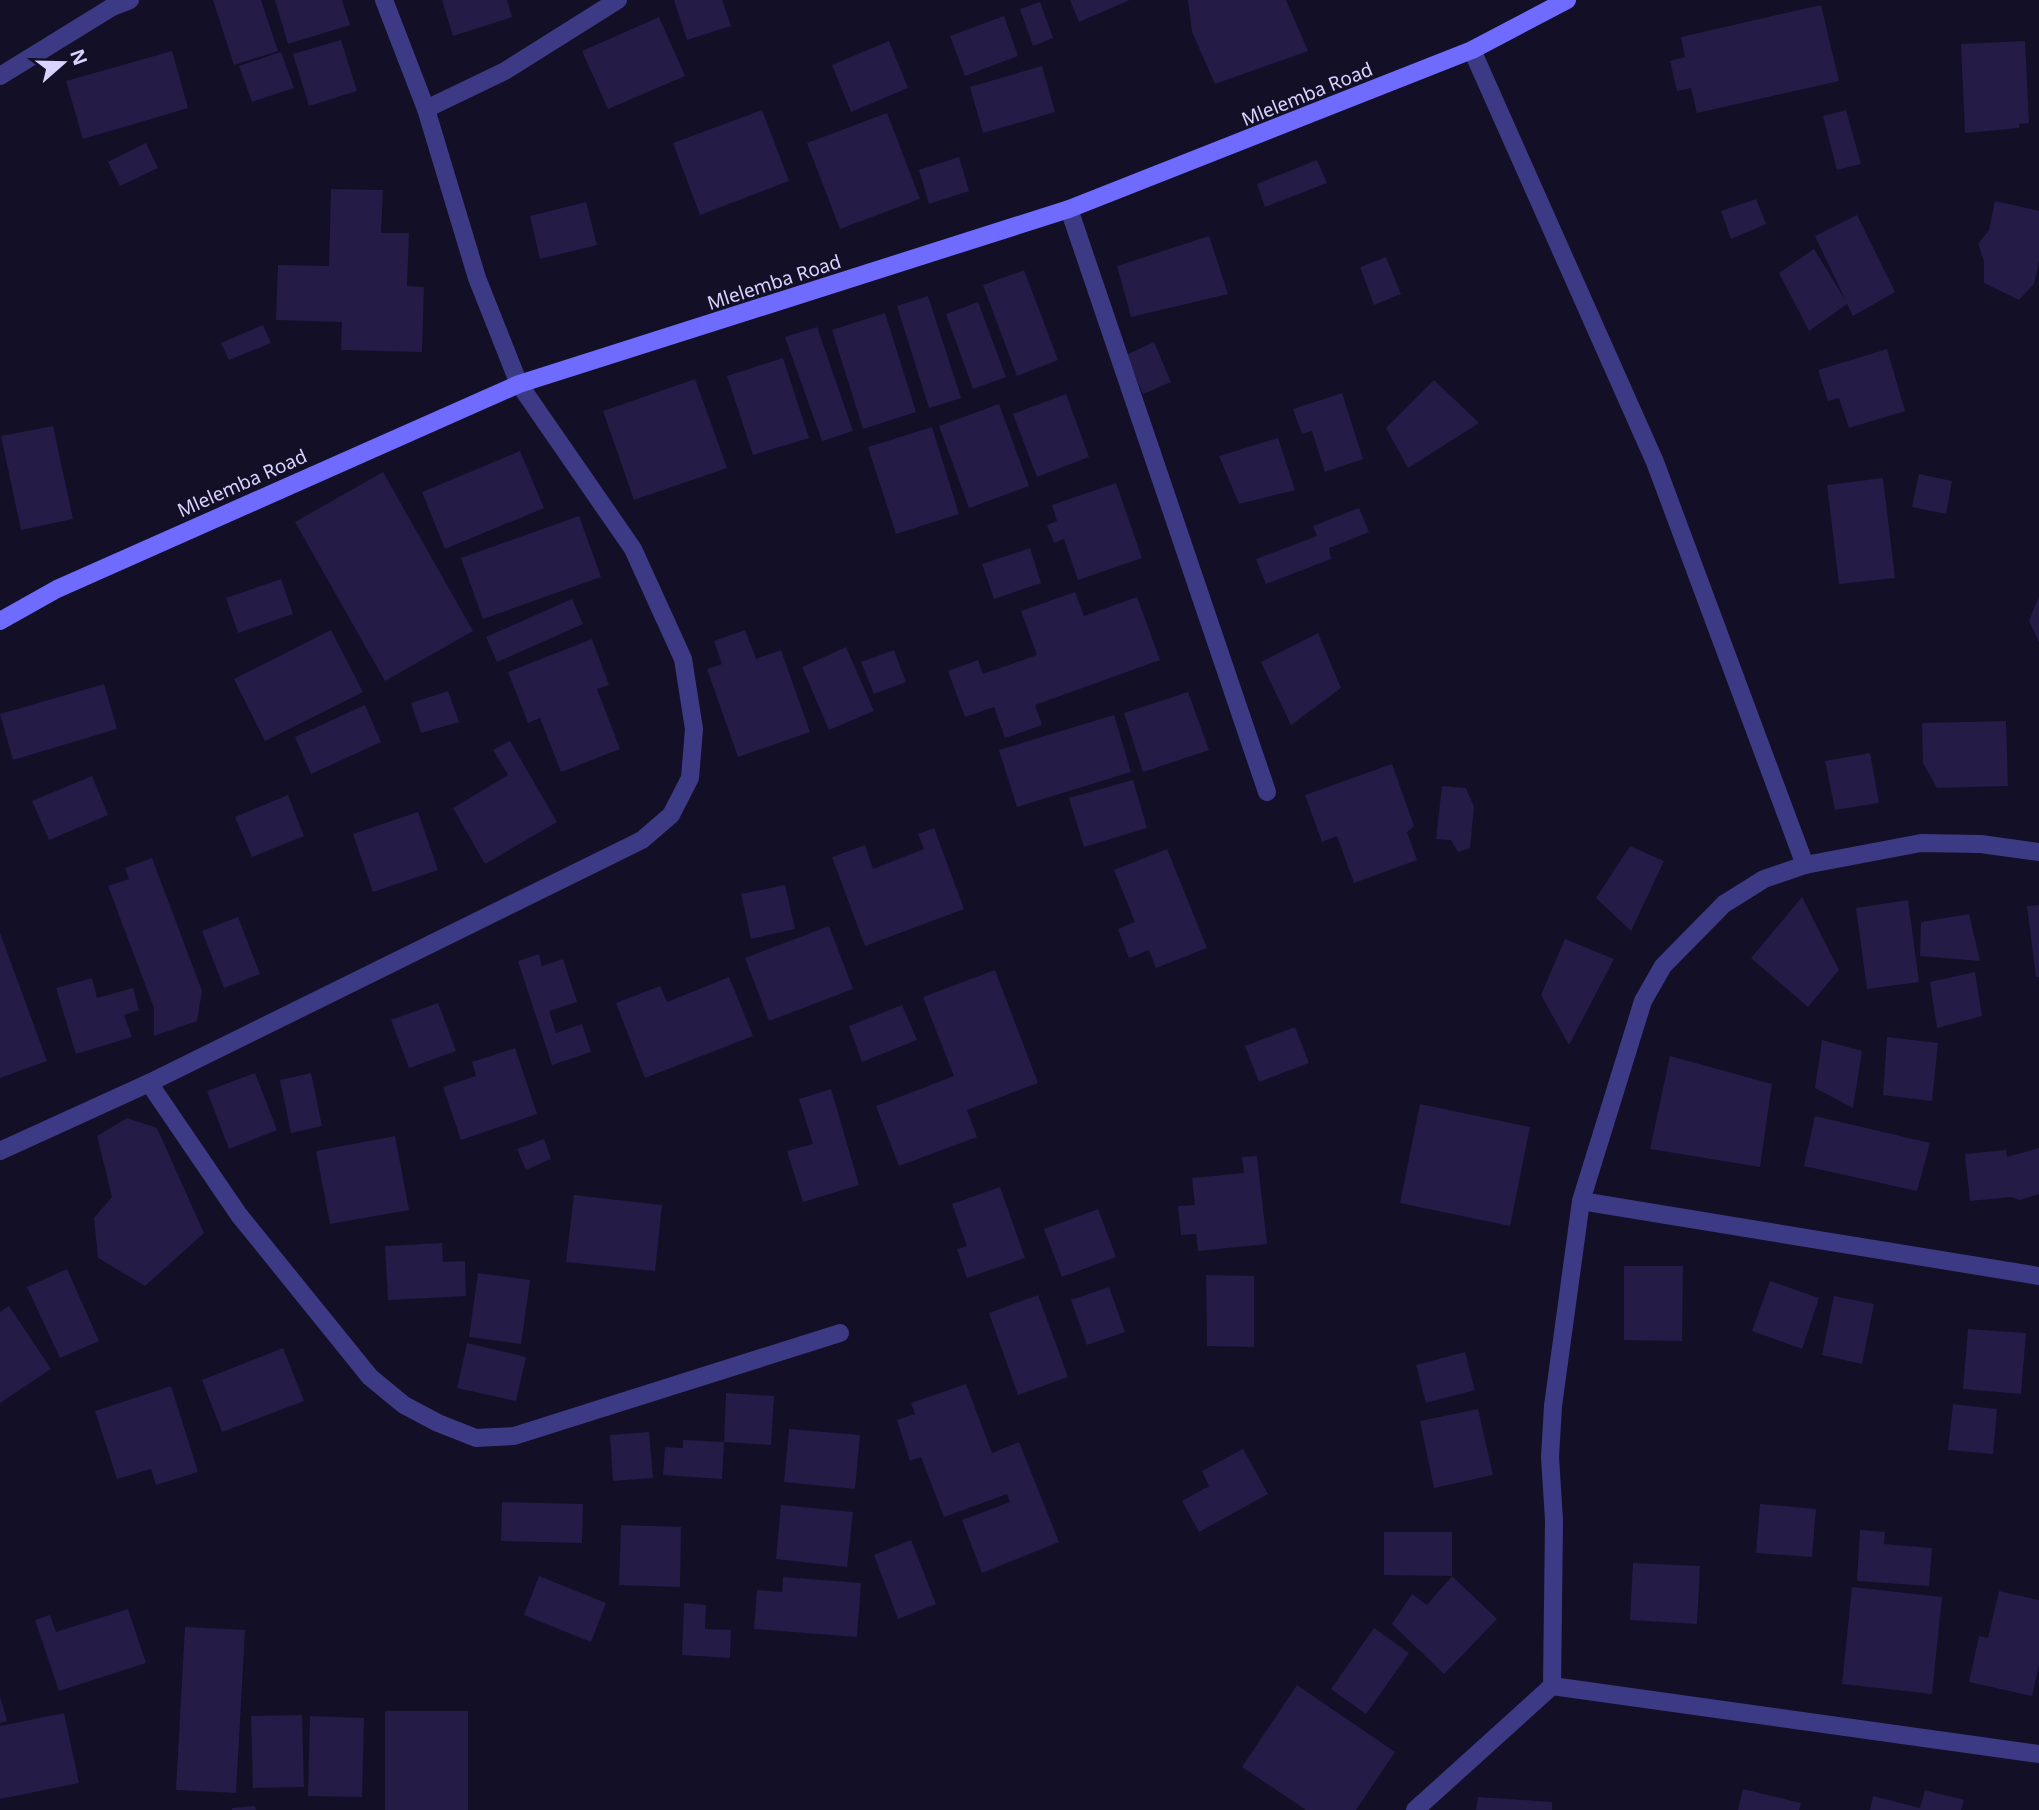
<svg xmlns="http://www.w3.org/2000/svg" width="2039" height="1810" font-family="'Noto Sans',sans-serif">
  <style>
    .building { fill: #241b47 }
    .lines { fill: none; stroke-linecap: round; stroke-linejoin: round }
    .street { stroke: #3d3a85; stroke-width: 18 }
    .secondary { stroke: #6f6bff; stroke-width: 18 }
    .labels { text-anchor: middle; stroke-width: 5; stroke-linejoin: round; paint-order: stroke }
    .street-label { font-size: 19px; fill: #d9d4ff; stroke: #130f26 }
  </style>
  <rect width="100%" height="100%" fill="#130f26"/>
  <g class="building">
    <path d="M 213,0 L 261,0 L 278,51 L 234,65 Z"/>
    <path d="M 275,0 L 342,0 L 350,25 L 288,44 Z"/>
    <path d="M 442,0 L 507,0 L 512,17 L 453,36 Z"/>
    <path d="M 674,0 L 722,0 L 731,26 L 687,40 Z"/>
    <path d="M 1070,0 L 1130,0 L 1079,22 Z"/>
    <path d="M 1188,0 L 1286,0 L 1308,51 L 1215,84 L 1192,32 Z"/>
    <path d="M 1040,2 L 1053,38 L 1033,46 L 1020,9 Z"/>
    <path d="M 1821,5 L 1839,81 L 1697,113 L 1691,88 L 1677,91 L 1670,61 L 1685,57 L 1681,37 Z"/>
    <path d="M 1004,16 L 1018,56 L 965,76 L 950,36 Z"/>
    <path d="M 659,17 L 685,76 L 608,109 L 582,51 Z"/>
    <path d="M 341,40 L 357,91 L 309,106 L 293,54 Z"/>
    <path d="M 889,41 L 908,88 L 851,112 L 832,65 Z"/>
    <path d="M 2025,41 L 2029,123 L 2019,124 L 2019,128 L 1965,133 L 1961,44 Z"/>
    <path d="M 172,51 L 188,108 L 83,139 L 66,81 Z"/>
    <path d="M 281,52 L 294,88 L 252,102 L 239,66 Z"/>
    <path d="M 1042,66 L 1055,112 L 983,133 L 970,87 Z"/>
    <path d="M 762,110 L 789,181 L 700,215 L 673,143 Z"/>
    <path d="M 1846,110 L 1861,164 L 1837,170 L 1823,116 Z"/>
    <path d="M 887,113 L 920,199 L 840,229 L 807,143 Z"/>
    <path d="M 146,143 L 158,168 L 120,186 L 108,162 Z"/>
    <path d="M 959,157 L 969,191 L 929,204 L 919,170 Z"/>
    <path d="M 1317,160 L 1327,183 L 1265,207 L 1257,184 Z"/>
    <path d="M 331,189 L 383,190 L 381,233 L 409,233 L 407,286 L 424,287 L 422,352 L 341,350 L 342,322 L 276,320 L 278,265 L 329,266 Z"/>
    <path d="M 1756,199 L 1766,224 L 1731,239 L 1721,211 Z"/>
    <path d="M 1995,201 L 2039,211 L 2039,262 L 2034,284 L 2019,300 L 1984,283 L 1984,261 L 1978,244 L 1989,230 Z"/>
    <path d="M 586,202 L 597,245 L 540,259 L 530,216 Z"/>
    <path d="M 1857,215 L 1895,292 L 1853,316 L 1847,304 L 1809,331 L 1779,273 L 1814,249 L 1846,301 L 1815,236 Z"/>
    <path d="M 1209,236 L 1228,294 L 1131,317 L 1117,266 Z"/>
    <path d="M 1386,257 L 1401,294 L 1374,305 L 1360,267 Z"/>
    <path d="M 1024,270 L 1058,360 L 1017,376 L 983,285 Z"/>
    <path d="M 928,296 L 961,398 L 929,408 L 897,306 Z"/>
    <path d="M 978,302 L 1006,377 L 973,389 L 946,314 Z"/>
    <path d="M 885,313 L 916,412 L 863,429 L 832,330 Z"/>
    <path d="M 263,325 L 271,343 L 229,360 L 221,343 Z"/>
    <path d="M 817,327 L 853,431 L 822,441 L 785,337 Z"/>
    <path d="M 1154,342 L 1171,382 L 1143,394 L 1126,355 Z"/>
    <path d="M 1887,349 L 1905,411 L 1849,428 L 1839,398 L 1828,401 L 1818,370 Z"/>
    <path d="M 783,358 L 809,438 L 753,455 L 727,376 Z"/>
    <path d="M 695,379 L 727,468 L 634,500 L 603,411 Z"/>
    <path d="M 1434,380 L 1479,423 L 1408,468 L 1386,428 Z"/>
    <path d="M 1342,393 L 1363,459 L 1325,472 L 1312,431 L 1302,434 L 1293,409 Z"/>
    <path d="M 1066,394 L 1089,457 L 1037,477 L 1013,414 Z"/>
    <path d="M 999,404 L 1029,486 L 969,508 L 939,426 Z"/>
    <path d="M 53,426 L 73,519 L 21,530 L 1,436 Z"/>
    <path d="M 932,427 L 959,514 L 896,534 L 868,447 Z"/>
    <path d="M 1278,438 L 1295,490 L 1239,504 L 1219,456 Z"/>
    <path d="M 520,451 L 544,508 L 445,549 L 422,492 Z"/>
    <path d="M 383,472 L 473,631 L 385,681 L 295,522 Z"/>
    <path d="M 1919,474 L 1952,481 L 1946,514 L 1912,507 Z"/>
    <path d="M 1883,478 L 1895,578 L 1839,584 L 1827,485 Z"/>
    <path d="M 1116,483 L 1142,558 L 1078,580 L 1064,539 L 1054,543 L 1047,525 L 1057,521 L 1052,505 Z"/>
    <path d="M 1359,508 L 1369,532 L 1329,548 L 1331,559 L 1266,584 L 1256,559 L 1317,536 L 1313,526 Z"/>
    <path d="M 579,516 L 601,577 L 483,619 L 461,558 Z"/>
    <path d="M 1030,548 L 1041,583 L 994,599 L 982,564 Z"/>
    <path d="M 281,579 L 293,614 L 238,633 L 226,598 Z"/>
    <path d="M 1075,592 L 1084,616 L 1137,597 L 1160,660 L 1035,705 L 1042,725 L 1005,738 L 994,707 L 965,717 L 948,671 L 978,660 L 983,674 L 1037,655 L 1021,611 Z"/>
    <path d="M 2039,596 L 2039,642 L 2029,621 Z"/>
    <path d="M 572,599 L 583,624 L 497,662 L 486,637 Z"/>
    <path d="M 331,630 L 363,692 L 265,741 L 234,679 Z"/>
    <path d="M 745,630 L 756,659 L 781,650 L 810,732 L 738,757 L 707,669 L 722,664 L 714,641 Z"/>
    <path d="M 1318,633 L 1341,688 L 1291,725 L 1261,662 Z"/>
    <path d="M 592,639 L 609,685 L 597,689 L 620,749 L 561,772 L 540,718 L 528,723 L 508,672 Z"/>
    <path d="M 846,647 L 874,711 L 829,730 L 802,667 Z"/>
    <path d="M 894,650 L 906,682 L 874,694 L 861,662 Z"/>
    <path d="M 104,684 L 117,729 L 13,760 L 0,714 Z"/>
    <path d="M 448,691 L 459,722 L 421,733 L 411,703 Z"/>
    <path d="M 1188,692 L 1209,750 L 1143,772 L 1124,713 Z"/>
    <path d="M 365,705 L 381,742 L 311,774 L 295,737 Z"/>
    <path d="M 1114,715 L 1131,772 L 1017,807 L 999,750 Z"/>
    <path d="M 2006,721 L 2008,786 L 1937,788 L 1923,763 L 1922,723 Z"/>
    <path d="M 510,741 L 557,822 L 485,864 L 453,808 L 508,775 L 493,750 Z"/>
    <path d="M 1870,753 L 1879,803 L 1835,810 L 1825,761 Z"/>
    <path d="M 1392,764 L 1414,826 L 1407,832 L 1417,860 L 1354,883 L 1337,836 L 1322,842 L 1305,795 Z"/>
    <path d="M 92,776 L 108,815 L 49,840 L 32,801 Z"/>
    <path d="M 1133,780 L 1147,828 L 1084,847 L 1069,798 Z"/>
    <path d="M 1442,786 L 1466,788 L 1474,807 L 1470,848 L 1458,852 L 1451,840 L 1436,839 Z"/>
    <path d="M 288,795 L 304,836 L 252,857 L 235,817 Z"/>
    <path d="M 418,812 L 438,870 L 373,892 L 353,834 Z"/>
    <path d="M 934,828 L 964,909 L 865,946 L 832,857 L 865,845 L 873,869 L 924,849 L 918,834 Z"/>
    <path d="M 1630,846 L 1664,861 L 1631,931 L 1596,898 Z"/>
    <path d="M 1167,849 L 1207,948 L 1156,968 L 1149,950 L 1129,958 L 1118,929 L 1135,922 L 1114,870 Z"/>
    <path d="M 152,858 L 202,991 L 197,1021 L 154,1036 L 154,1008 L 108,886 L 129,879 L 125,868 Z"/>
    <path d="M 785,885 L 795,929 L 751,939 L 741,894 Z"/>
    <path d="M 1802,897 L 1839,970 L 1808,1007 L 1751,958 Z"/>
    <path d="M 1908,900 L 1919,982 L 1867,989 L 1856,908 Z"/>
    <path d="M 2039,905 L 2039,977 L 2036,977 L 2027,906 Z"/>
    <path d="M 1969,914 L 1980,961 L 1920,956 L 1921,922 Z"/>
    <path d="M 238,917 L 260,974 L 224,988 L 202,931 Z"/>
    <path d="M 829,926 L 853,989 L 769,1021 L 745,958 Z"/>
    <path d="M 0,933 L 47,1061 L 0,1078 Z"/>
    <path d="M 1565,939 L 1614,959 L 1569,1045 L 1541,995 Z"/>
    <path d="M 539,954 L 542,966 L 563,959 L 577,1002 L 549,1011 L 556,1033 L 582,1024 L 591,1052 L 552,1065 L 518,961 Z"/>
    <path d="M 995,970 L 1038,1083 L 967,1110 L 977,1137 L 899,1166 L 876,1106 L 954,1076 L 923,997 Z"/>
    <path d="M 1975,972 L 1982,1016 L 1937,1028 L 1930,982 Z"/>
    <path d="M 729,977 L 753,1036 L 645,1078 L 616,1003 L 660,986 L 667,1002 Z"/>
    <path d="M 92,978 L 97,998 L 133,988 L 139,1010 L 124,1015 L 132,1037 L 76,1054 L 56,988 Z"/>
    <path d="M 438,1003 L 456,1051 L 409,1068 L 391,1020 Z"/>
    <path d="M 902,1005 L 917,1040 L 862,1062 L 849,1026 Z"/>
    <path d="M 1295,1027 L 1309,1063 L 1259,1082 L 1245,1046 Z"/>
    <path d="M 1887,1037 L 1938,1043 L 1932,1101 L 1883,1095 Z"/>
    <path d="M 1822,1040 L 1862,1051 L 1853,1108 L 1815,1088 Z"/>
    <path d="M 515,1048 L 537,1114 L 461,1140 L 443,1087 L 476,1076 L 472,1062 Z"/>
    <path d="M 1670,1056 L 1772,1084 L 1760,1167 L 1650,1149 Z"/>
    <path d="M 255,1073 L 277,1130 L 229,1149 L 207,1091 Z"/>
    <path d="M 311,1073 L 322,1126 L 291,1133 L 280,1080 Z"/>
    <path d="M 831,1089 L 859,1185 L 803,1202 L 787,1151 L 813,1144 L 799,1099 Z"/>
    <path d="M 1420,1104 L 1530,1127 L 1510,1226 L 1400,1203 Z"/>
    <path d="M 1815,1116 L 1930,1143 L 1917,1191 L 1804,1166 Z"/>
    <path d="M 127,1118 L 157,1128 L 204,1233 L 145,1286 L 98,1258 L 94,1218 L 112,1197 L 97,1136 Z"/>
    <path d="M 395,1136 L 409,1210 L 330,1224 L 316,1151 Z"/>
    <path d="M 544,1139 L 551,1159 L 526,1170 L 517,1149 Z"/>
    <path d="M 2039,1148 L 2039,1194 L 2020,1200 L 2011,1197 L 1970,1201 L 1965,1154 L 2006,1150 L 2007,1157 Z"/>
    <path d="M 1257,1156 L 1267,1244 L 1198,1251 L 1196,1234 L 1181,1235 L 1178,1206 L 1195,1205 L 1192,1178 L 1244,1173 L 1242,1157 Z"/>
    <path d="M 1000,1187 L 1025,1258 L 967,1278 L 957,1249 L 967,1246 L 952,1204 Z"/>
    <path d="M 574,1195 L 662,1205 L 655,1271 L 566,1262 Z"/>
    <path d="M 1098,1209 L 1116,1257 L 1062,1277 L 1044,1229 Z"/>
    <path d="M 442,1243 L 443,1262 L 465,1261 L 466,1296 L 388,1300 L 385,1246 Z"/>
    <path d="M 1624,1266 L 1683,1266 L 1682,1341 L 1624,1340 Z"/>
    <path d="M 67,1269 L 99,1341 L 60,1358 L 27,1287 Z"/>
    <path d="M 478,1273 L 530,1280 L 521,1344 L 469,1337 Z"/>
    <path d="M 1206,1275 L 1254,1276 L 1254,1347 L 1207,1346 Z"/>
    <path d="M 1770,1281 L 1819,1298 L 1802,1349 L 1752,1331 Z"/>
    <path d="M 1109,1287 L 1125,1332 L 1087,1345 L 1071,1300 Z"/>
    <path d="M 1038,1295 L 1068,1377 L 1018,1395 L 989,1313 Z"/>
    <path d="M 1834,1296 L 1874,1304 L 1862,1364 L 1822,1355 Z"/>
    <path d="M 9,1306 L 51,1369 L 0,1403 L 0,1312 Z"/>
    <path d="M 1968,1329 L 2026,1333 L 2021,1394 L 1963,1389 Z"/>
    <path d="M 467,1343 L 526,1357 L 516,1401 L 457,1388 Z"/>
    <path d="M 283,1348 L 304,1401 L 222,1432 L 202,1380 Z"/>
    <path d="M 1465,1352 L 1475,1390 L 1426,1403 L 1416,1365 Z"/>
    <path d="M 966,1384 L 992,1453 L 1019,1442 L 1059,1542 L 982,1573 L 962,1520 L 1010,1502 L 1007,1494 L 944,1517 L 921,1457 L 910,1461 L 897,1420 L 915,1414 L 911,1403 Z"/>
    <path d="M 171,1386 L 198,1472 L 156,1485 L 151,1469 L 117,1479 L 95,1411 Z"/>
    <path d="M 726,1393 L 774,1396 L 771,1445 L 724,1442 Z"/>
    <path d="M 1953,1404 L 1997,1409 L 1993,1454 L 1948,1450 Z"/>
    <path d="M 1478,1409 L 1493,1475 L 1434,1488 L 1420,1421 Z"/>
    <path d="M 789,1429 L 860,1435 L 855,1489 L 784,1482 Z"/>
    <path d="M 649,1432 L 653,1478 L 613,1481 L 610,1435 Z"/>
    <path d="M 683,1440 L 724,1442 L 722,1479 L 663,1475 L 665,1447 L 683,1448 Z"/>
    <path d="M 1243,1449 L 1268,1494 L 1199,1532 L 1182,1501 L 1209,1486 L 1202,1471 Z"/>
    <path d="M 502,1502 L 583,1504 L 582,1543 L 501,1541 Z"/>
    <path d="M 1760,1504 L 1816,1509 L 1812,1557 L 1756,1553 Z"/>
    <path d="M 781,1505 L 853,1512 L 847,1567 L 776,1559 Z"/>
    <path d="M 621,1525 L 681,1527 L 680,1587 L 619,1585 Z"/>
    <path d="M 1860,1530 L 1885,1532 L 1884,1544 L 1932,1548 L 1929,1586 L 1857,1581 Z"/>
    <path d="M 1384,1532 L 1452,1532 L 1452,1576 L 1497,1619 L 1444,1674 L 1392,1624 L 1412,1594 L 1427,1605 L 1452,1576 L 1384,1575 Z"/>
    <path d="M 911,1540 L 936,1604 L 898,1619 L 874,1555 Z"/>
    <path d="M 1633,1563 L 1700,1566 L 1697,1624 L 1630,1620 Z"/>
    <path d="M 539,1576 L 606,1603 L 591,1642 L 524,1615 Z"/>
    <path d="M 783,1577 L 861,1583 L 857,1637 L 754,1629 L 757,1590 L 782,1592 Z"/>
    <path d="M 1852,1587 L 1942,1597 L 1932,1694 L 1842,1684 Z"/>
    <path d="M 1999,1591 L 2039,1600 L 2039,1665 L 2032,1696 L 1969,1682 L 1979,1636 L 1988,1638 Z"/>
    <path d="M 684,1603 L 706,1605 L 705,1629 L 731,1630 L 730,1658 L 682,1655 Z"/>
    <path d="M 128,1609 L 146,1663 L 59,1691 L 35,1620 L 50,1615 L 56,1632 Z"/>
    <path d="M 185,1627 L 245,1630 L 236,1793 L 176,1790 Z"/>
    <path d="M 1374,1628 L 1409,1653 L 1366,1714 L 1331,1689 Z"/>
    <path d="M 1297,1685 L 1395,1752 L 1356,1810 L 1306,1810 L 1242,1767 Z"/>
    <path d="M 0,1696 L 7,1721 L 0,1723 Z"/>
    <rect x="385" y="1711" width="83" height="99"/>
    <path d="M 64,1713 L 79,1783 L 0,1799 L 0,1726 Z"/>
    <path d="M 302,1715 L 304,1787 L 253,1788 L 251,1716 Z"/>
    <path d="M 310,1716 L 364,1718 L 362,1797 L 308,1796 Z"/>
    <path d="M 1743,1789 L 1801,1803 L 1799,1810 L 1738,1810 Z"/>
    <path d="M 1925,1790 L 1964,1800 L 1961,1810 L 1870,1810 L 1873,1796 L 1920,1808 Z"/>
    <path d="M 1478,1797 L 1552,1802 L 1552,1810 L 1476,1810 Z"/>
    <path d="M 255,1806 L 256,1810 L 232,1810 L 232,1808 Z"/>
  </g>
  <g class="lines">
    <g class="street">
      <path d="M 1472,50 L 1655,462 L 1805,865"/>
      <path d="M 0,76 L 112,7 L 130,0"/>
      <path d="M 426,109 L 505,71 L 618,0"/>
      <path d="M 1069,209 L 1267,792"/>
      <path d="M 149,1083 L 239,1215 L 370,1377 L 404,1405 L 438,1423 L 476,1438 L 514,1436 L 840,1333"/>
      <path d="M 0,1151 L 149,1083 L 642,840 L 671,815 L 690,778 L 694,729 L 683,659 L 633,549 L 519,384 L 477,278 L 426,109 L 384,0"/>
      <path d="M 1581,1201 L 2039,1276"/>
      <path d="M 1552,1686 L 2039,1754"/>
      <path d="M 1415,1810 L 1552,1686 L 1554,1520 L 1550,1457 L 1553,1406 L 1581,1201 L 1643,1001 L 1663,966 L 1724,904 L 1764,879 L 1805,865 L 1921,843 L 1981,844 L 2039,852"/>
    </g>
    <path class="secondary" d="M 0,621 L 57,589 L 519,384 L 1069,209 L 1472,50 L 1567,0"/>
  </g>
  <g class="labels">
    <g class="street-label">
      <text transform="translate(1307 94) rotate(-22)" y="7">Mlelemba Road</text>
      <text transform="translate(774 282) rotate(-18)" y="7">Mlelemba Road</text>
      <text transform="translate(242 483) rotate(-24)" y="7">Mlelemba Road</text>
    </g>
  </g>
  <g transform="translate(63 63) rotate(70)" stroke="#130f26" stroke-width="5" paint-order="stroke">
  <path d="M0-5L12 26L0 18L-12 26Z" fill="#d9d4ff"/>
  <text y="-10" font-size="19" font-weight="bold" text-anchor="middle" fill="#d9d4ff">N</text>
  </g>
</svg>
